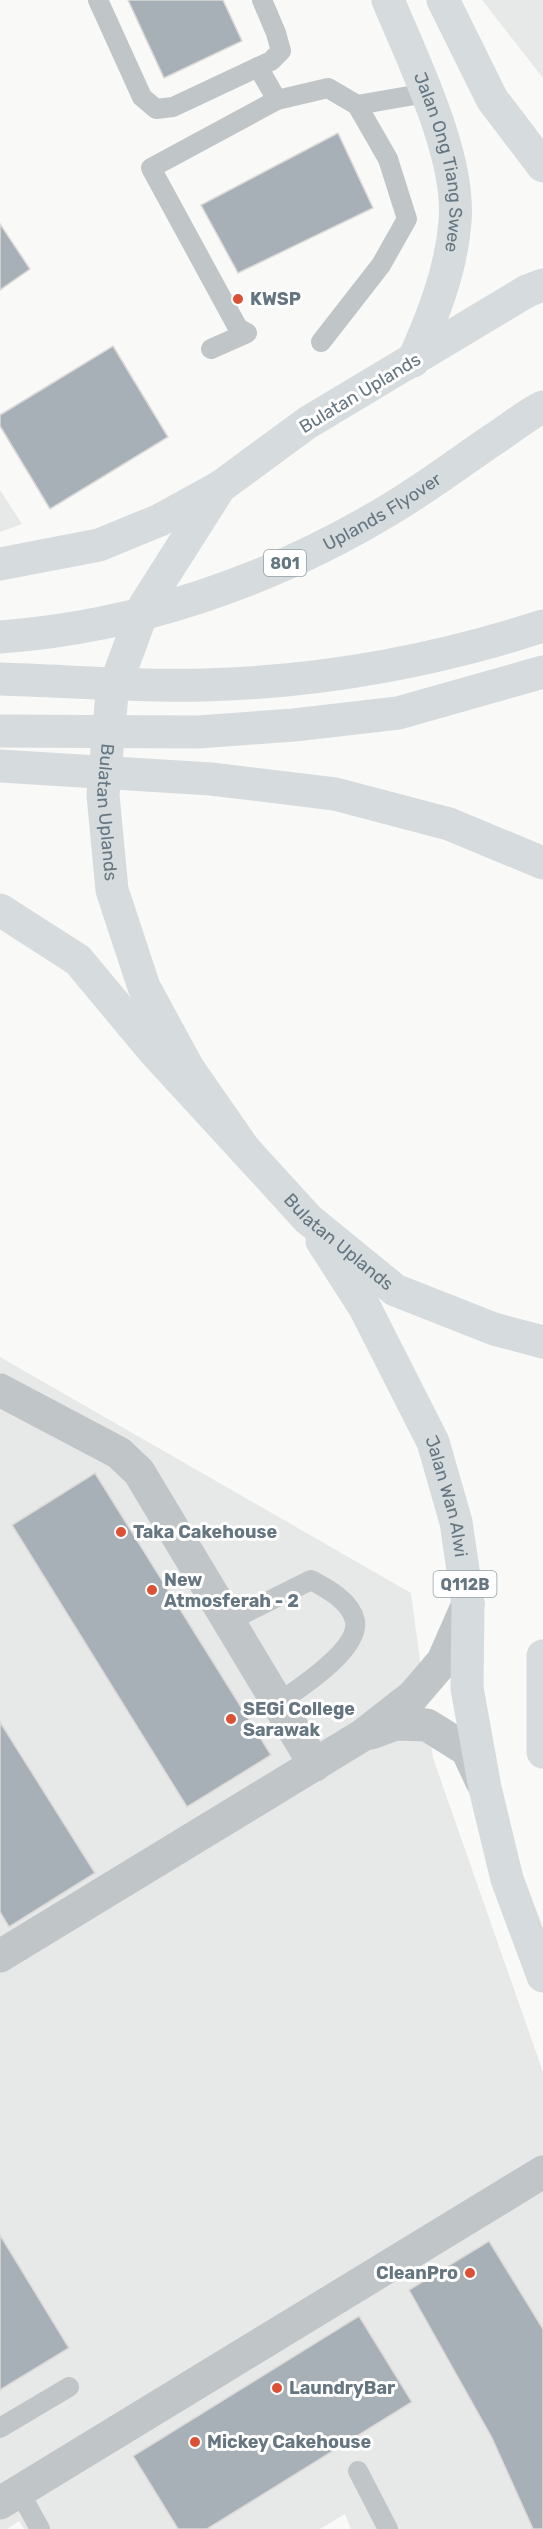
<svg xmlns="http://www.w3.org/2000/svg" width="543" height="2529" font-family="Rubik,sans-serif">
  <style>
    .built { fill: #e7e8e8 }
    .building { fill: #a7b0b6; stroke: #dbdad9; stroke-width: 1.5 }
    .lines { fill: none; stroke-linecap: round; stroke-linejoin: round }
    .service { stroke: #c0c5c8; stroke-width: 20 }
    .minor { stroke: #c0c5c8; stroke-width: 33 }
    .secondary { stroke: #d6dbde; stroke-width: 33 }
    .primary { stroke: #d6dbde; stroke-width: 33 }
    .trunk { stroke: #d6dbde; stroke-width: 33 }
    .poi-dot { fill: #db5135; stroke: #fff; stroke-width: 2 }
    .labels { text-anchor: middle; stroke-width: 6; stroke-linejoin: round; paint-order: stroke }
    .shield { fill: #fff; stroke: #939fa6; stroke-width: 1.5 }
    .shield-label { font-size: 16px; font-weight: bold; fill: #657680 }
    .street-label { font-size: 18px; fill: #657680; stroke: #fff }
    .poi-label { font-size: 18px; font-weight: bold; fill: #657680; stroke: #fff; text-anchor: start }
  </style>
  <rect width="100%" height="100%" fill="#f9f9f7"/>
  <g class="built">
    <path d="M 482,0 L 543,0 L 543,78 Z"/>
    <path d="M 0,490 L 22,524 L 0,532 Z"/>
    <path d="M 0,1357 L 411,1593 L 433,1758 L 543,2072 L 543,2529 L 351,2529 L 345,2514 L 320,2529 L 24,2529 L 19,2521 L 7,2529 L 0,2529 Z"/>
  </g>
  <g class="building">
    <path d="M 128,0 L 223,0 L 242,41 L 164,78 Z"/>
    <path d="M 338,133 L 373,208 L 238,273 L 201,205 Z"/>
    <path d="M 0,224 L 30,269 L 0,290 Z"/>
    <path d="M 113,346 L 168,437 L 50,509 L 0,426 L 0,415 Z"/>
    <path d="M 95,1473 L 271,1755 L 187,1807 L 12,1525 Z"/>
    <path d="M 0,1722 L 95,1873 L 9,1927 L 0,1912 Z"/>
    <path d="M 0,2235 L 69,2348 L 0,2390 Z"/>
    <path d="M 489,2241 L 543,2329 L 543,2529 L 533,2529 L 492,2438 L 409,2290 Z"/>
    <path d="M 359,2316 L 412,2402 L 207,2529 L 178,2529 L 133,2456 Z"/>
  </g>
  <g class="lines">
    <g class="service">
      <path d="M 98,0 L 142,97 L 156,109 L 173,107 L 271,61 L 281,51 L 276,33 L 262,0"/>
      <path d="M 258,67 L 277,100"/>
      <path d="M 357,105 L 426,93"/>
      <path d="M 211,349 L 247,333 L 238,328 L 151,168 L 277,100 L 328,88 L 357,105 L 388,159 L 407,219 L 381,265 L 321,342"/>
      <path d="M 229,1621 L 311,1580 C 326,1588 351,1601 355,1621 C 360,1650 298,1689 278,1703"/>
      <path d="M 0,2428 L 69,2387"/>
      <path d="M 358,2471 L 388,2529"/>
      <path d="M 19,2491 L 40,2529"/>
    </g>
    <g class="minor">
      <path d="M 0,1390 L 119,1453 L 139,1472 L 315,1765"/>
      <path d="M 371,1733 L 395,1724 L 427,1725 L 467,1750 L 482,1782"/>
      <path d="M 0,1956 L 363,1735 L 413,1696 L 443,1661 L 468,1604"/>
      <path d="M 0,2503 L 543,2172"/>
    </g>
    <g class="secondary">
      <path id="s1" d="M 388,0 C 413,61 461,156 455,222 C 451,271 433,316 413,361"/>
      <path d="M 443,0 L 492,99 L 543,166"/>
    </g>
    <g class="primary">
      <path id="s2" d="M 543,285 L 527,291 L 307,423 L 220,487 L 145,605 L 112,694 L 103,795 L 112,890 L 144,987 L 188,1068 L 245,1150 L 308,1219 L 395,1290 L 494,1329 L 543,1342"/>
      <path d="M 0,679 C 68,681 136,687 204,685 C 318,682 435,661 543,626"/>
      <path d="M 0,731 L 198,732 L 294,725 L 398,713 L 543,672"/>
      <path id="s3" d="M 322,1241 L 365,1308 L 433,1442 L 456,1522 L 468,1604 L 467,1688 L 485,1788 L 507,1879 L 543,1976"/>
      <path d="M 543,1656 L 543,1752"/>
    </g>
    <g class="trunk">
      <path d="M 0,564 L 99,545 L 160,520 L 220,487"/>
      <path id="s4" d="M 0,637 C 138,627 274,580 392,508 C 427,487 460,462 494,439 C 510,429 526,415 543,407"/>
      <path d="M 0,766 L 211,779 L 335,794 L 449,824 L 543,863"/>
      <path d="M 0,910 L 78,960 L 153,1050 L 245,1150"/>
    </g>
  </g>
  <g class="poi-dot">
    <circle cx="238" cy="299" r="6"/>
    <circle cx="121" cy="1532" r="6"/>
    <circle cx="152" cy="1590" r="6"/>
    <circle cx="231" cy="1719" r="6"/>
    <circle cx="470" cy="2273" r="6"/>
    <circle cx="277" cy="2388" r="6"/>
    <circle cx="195" cy="2442" r="6"/>
  </g>
  <g class="labels">
    <g class="shield">
      <rect x="264" y="550" width="42" height="26" rx="4.5"/>
      <rect x="433.5" y="1571" width="63" height="26" rx="4.5"/>
    </g>
    <g class="shield-label">
      <text x="285" y="569">801</text>
      <text x="465" y="1590">Q112B</text>
    </g>
    <g class="street-label">
      <text dy="6" stroke="none"><textPath href="#s1" startOffset="172">Jalan Ong Tiang Swee</textPath></text>
      <text transform="translate(360 393) rotate(-31)" y="6">Bulatan Uplands</text>
      <text dy="6" stroke="none"><textPath href="#s4" startOffset="406">Uplands Flyover</textPath></text>
      <text dy="6" stroke="none"><textPath href="#s2" startOffset="735">Bulatan Uplands</textPath></text>
      <text dy="6" stroke="none"><textPath href="#s2" startOffset="1239">Bulatan Uplands</textPath></text>
      <text dy="6" stroke="none"><textPath href="#s3" startOffset="286">Jalan Wan Alwi</textPath></text>
    </g>
    <g class="poi-label">
      <text x="250" y="305">KWSP</text>
      <text x="133" y="1538">Taka Cakehouse</text>
      <text x="164" y="1586">New<tspan x="164" dy="21">Atmosferah - 2</tspan></text>
      <text x="243" y="1715">SEGi College<tspan x="243" dy="21">Sarawak</tspan></text>
      <text x="458" y="2279" text-anchor="end">CleanPro</text>
      <text x="289" y="2394">LaundryBar</text>
      <text x="207" y="2448">Mickey Cakehouse</text>
    </g>
  </g>
</svg>
